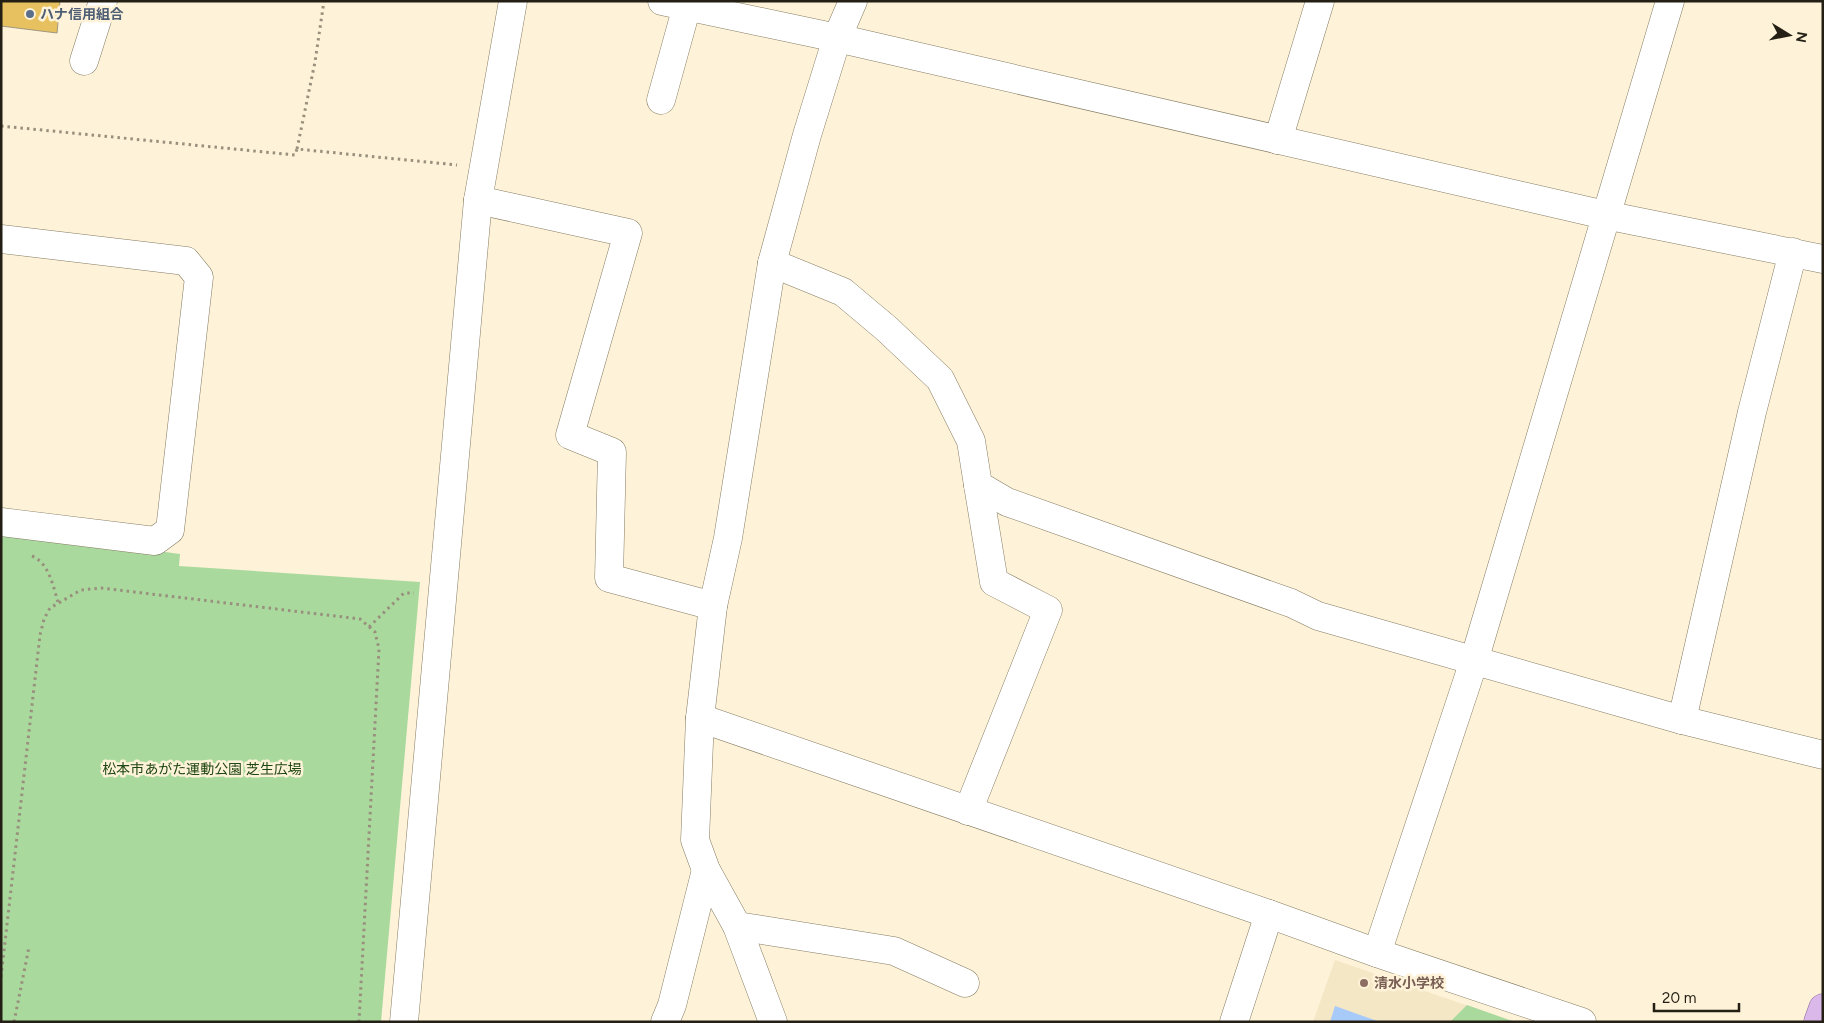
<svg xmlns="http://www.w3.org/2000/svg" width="1824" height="1023" font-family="Figtree,'Noto Sans JP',sans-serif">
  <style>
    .built { fill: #f4e7c5 }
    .green { fill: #aad99e }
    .water { fill: #a8caf8 }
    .building { fill: #e7c15f; stroke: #a1977f }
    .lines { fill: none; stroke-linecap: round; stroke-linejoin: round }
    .minor-casing { stroke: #857c64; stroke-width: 29 }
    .major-casing { stroke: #8a6596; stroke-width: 29 }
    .path { stroke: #98907d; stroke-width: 3; stroke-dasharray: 2.5 4; stroke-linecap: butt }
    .minor { stroke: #fff; stroke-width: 28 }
    .major { stroke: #dab9ea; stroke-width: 28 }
    .service-dot { fill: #5c6f8a; stroke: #fef3d8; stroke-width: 2 }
    .education-dot { fill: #8d6e63; stroke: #fef3d8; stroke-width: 2 }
    .labels { text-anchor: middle; stroke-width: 5; stroke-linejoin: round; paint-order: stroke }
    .service-label { font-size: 14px; font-weight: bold; fill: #4e5e75; stroke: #fef3d8; text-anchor: start }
    .park-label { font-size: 14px; fill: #1e4612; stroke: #fef3d8 }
    .education-label { font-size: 14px; font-weight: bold; fill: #785e54; stroke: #fef3d8; text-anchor: start }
  </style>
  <rect width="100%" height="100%" fill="#fef3d8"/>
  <path class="built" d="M 1335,960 L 1515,1022 L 1313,1022 Z"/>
  <g class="green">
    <path d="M 1,530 L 180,554 L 179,566 L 420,582 L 381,1022 L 1,1022 Z"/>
    <path d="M 1467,1005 L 1515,1022 L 1450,1022 Z"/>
  </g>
  <path class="water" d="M 1335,1006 L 1380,1022 L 1330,1022 Z"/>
  <path class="building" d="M 1,1 L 60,1 L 57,33 L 1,26 Z"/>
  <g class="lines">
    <defs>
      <g id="minor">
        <path d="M 662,1 L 837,38 L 1605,215 L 1823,259"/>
        <path d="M 84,61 L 103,1"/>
        <path d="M 661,100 L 687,6"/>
        <path d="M 1278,140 L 1320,1"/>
        <path d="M 478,200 L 628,233 L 570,435 L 612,452 L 609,578 L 713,606"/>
        <path d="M 1,239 L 186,261 L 199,277 L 170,530 L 155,541 L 1,522"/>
        <path d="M 772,263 L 843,292 L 887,329 L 940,379 L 971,441 L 978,485 L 1007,502 L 1291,603 L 1318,616 L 1682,720 L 1823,755"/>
        <path d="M 700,718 L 1269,914 L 1377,953 L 1582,1022"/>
        <path d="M 1682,720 L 1752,412 L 1793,252"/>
        <path d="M 968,811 L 1048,610 L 994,582 L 978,485"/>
        <path d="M 737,926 L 894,951 L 965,983"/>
        <path d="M 1377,953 L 1474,661 L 1670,1"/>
        <path d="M 404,1022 L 478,200 L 513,1"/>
        <path d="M 665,1022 L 672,1005 L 706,870"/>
        <path d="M 773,1022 L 737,926 L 706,870 L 695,840 L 700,718 L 713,606 L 728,538 L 772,263 L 807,135 L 837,38 L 853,1"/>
        <path d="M 1234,1022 L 1269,914"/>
      </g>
      <path id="major" d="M 1818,1022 L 1823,1008"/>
    </defs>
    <use href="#minor" class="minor-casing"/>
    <use href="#major" class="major-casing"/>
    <g class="path">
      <path d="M 1,126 L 295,155 L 297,149 L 457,165"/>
      <path d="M 297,149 L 315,62 L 324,1"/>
      <path d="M 32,556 C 49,563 53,586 58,602"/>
      <path d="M 369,627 L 404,593 L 414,593"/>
      <path d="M 1,977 L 40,635 L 44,619 L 50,608 L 81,590 L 101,588 L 360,619 L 375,632 L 379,649 L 359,1022"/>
      <path d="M 14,1022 L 29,947"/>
    </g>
    <use href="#minor" class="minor"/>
    <use href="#major" class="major"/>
  </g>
  <circle class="service-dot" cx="30" cy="14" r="5"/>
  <circle class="education-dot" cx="1364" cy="983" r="5"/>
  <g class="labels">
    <g class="service-label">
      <text x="40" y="19">ハナ信用組合</text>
    </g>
    <g class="park-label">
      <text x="202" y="774">松本市あがた運動公園 芝生広場</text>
    </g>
    <g class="education-label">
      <text x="1374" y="988">清水小学校</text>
    </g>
  </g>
  <rect width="1824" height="1023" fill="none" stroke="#231f15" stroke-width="5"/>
  <g transform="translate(1789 35) rotate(100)" stroke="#fef3d8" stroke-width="4" paint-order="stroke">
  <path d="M0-4L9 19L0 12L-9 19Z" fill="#231f15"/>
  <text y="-8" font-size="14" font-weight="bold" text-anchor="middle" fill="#231f15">N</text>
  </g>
  <path d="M1654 1003v8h85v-8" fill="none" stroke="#231f15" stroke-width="2.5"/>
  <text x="1662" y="1003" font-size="15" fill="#231f15" stroke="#fef3d8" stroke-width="4" paint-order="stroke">20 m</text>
</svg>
